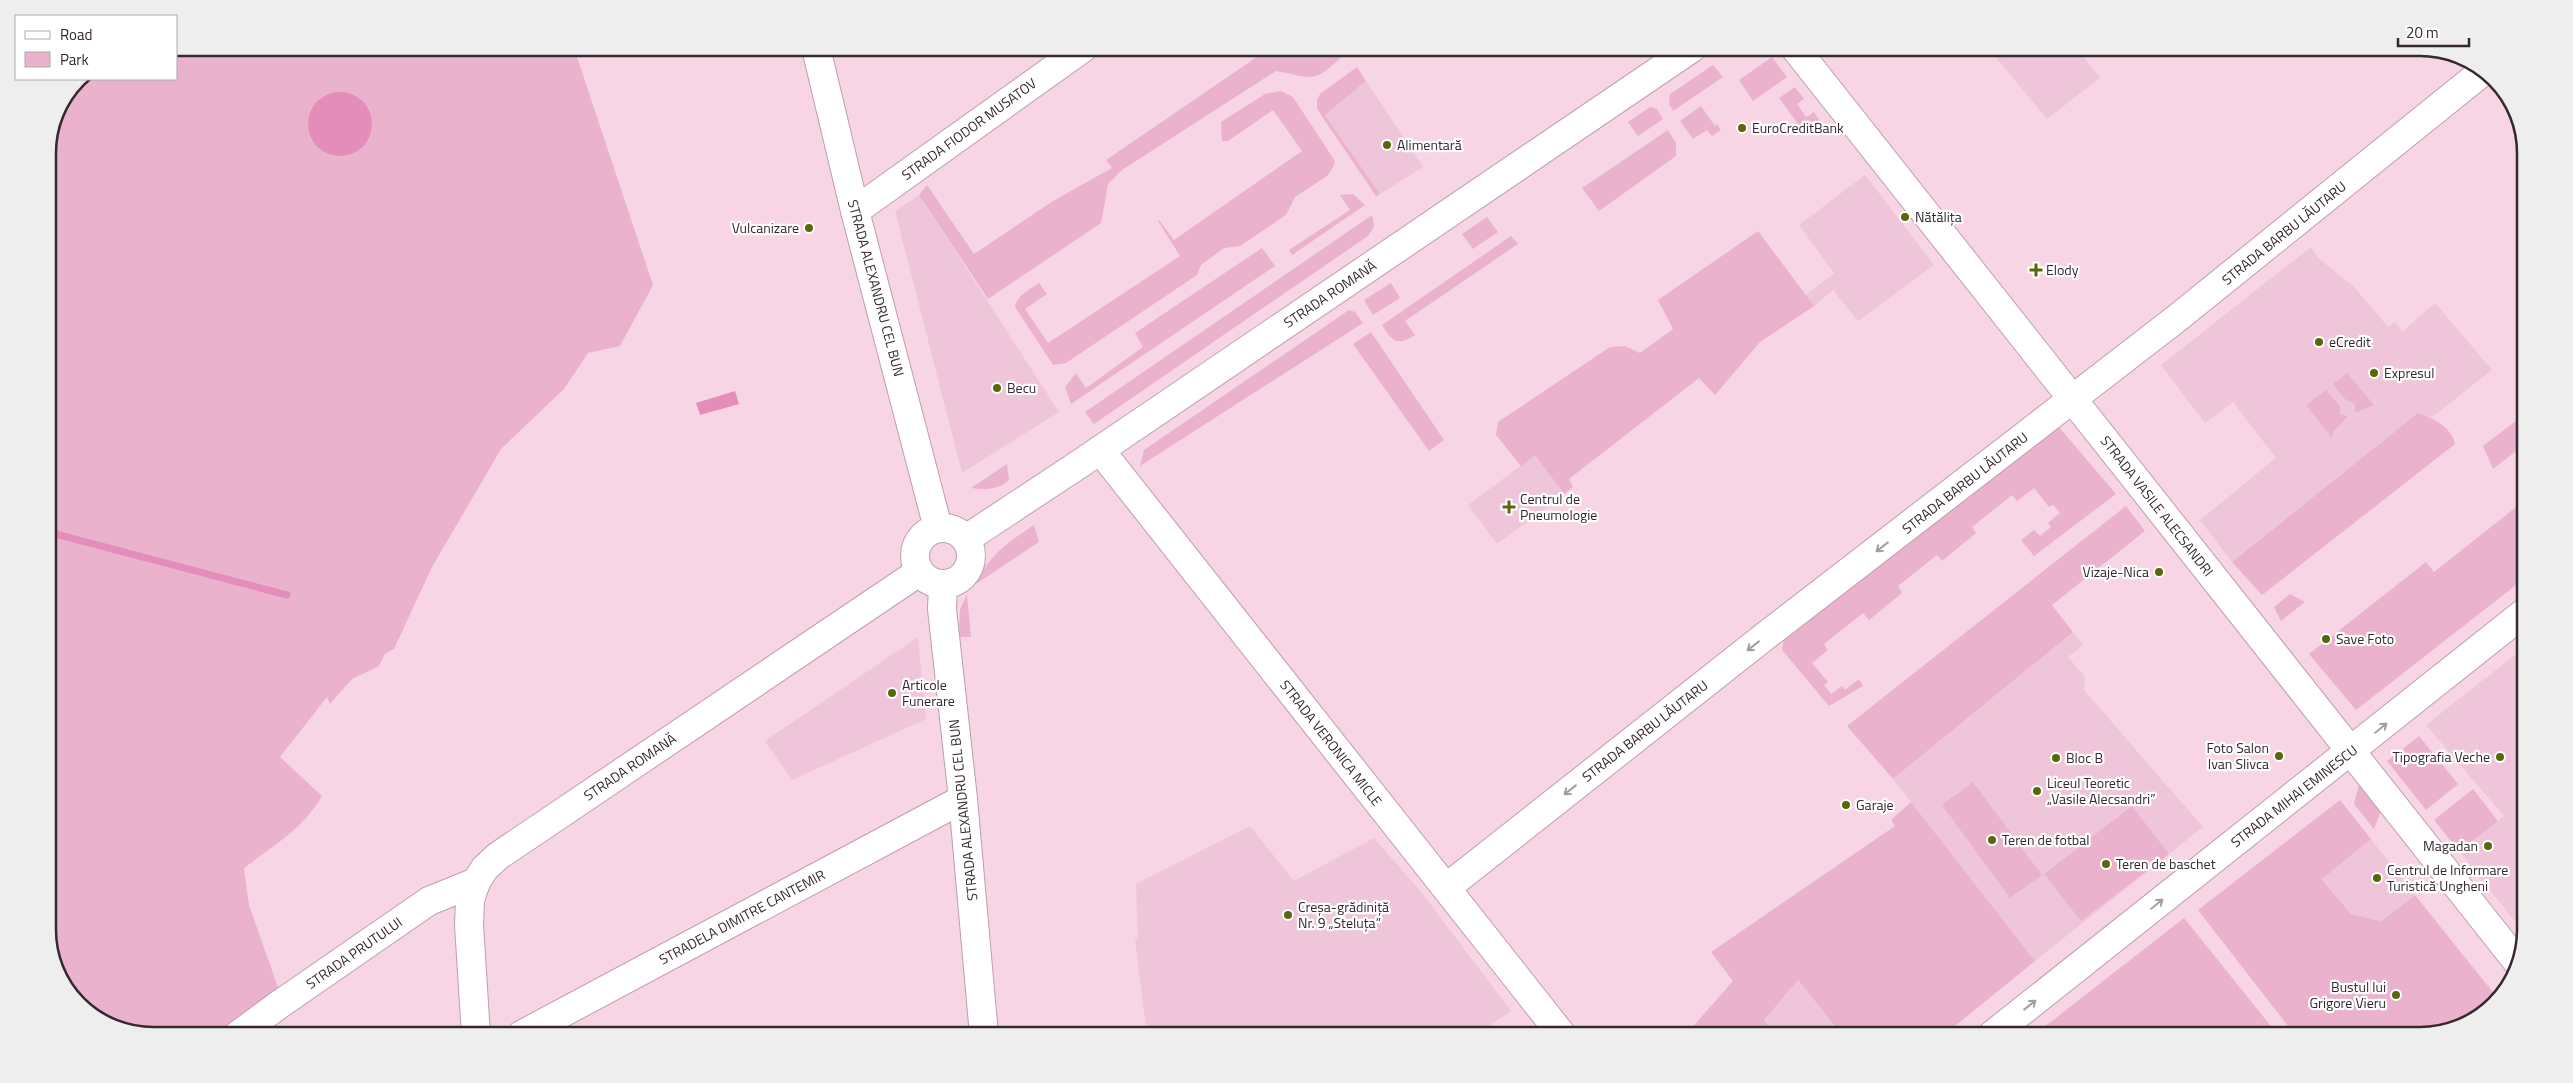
<svg xmlns="http://www.w3.org/2000/svg" width="2573" height="1083" font-family="'Titillium Web',sans-serif">
  <style>
    .built { fill: #efc6d9 }
    .green { fill: #ebb2ce }
    .water { fill: #e48dba }
    .lines { fill: none; stroke-linecap: round; stroke-linejoin: round }
    .stream { stroke: #e48dba; stroke-width: 7 }
    .minor-casing { stroke: #be9eae; stroke-width: 30 }
    .secondary-casing { stroke: #be9eae; stroke-width: 30 }
    .minor { stroke: #fff; stroke-width: 28 }
    .secondary { stroke: #fff; stroke-width: 28 }
    .oneway { stroke: #a49ea1 }
    .poi-dot { fill: #58660c; stroke: #fff; stroke-width: 2 }
    .labels { text-anchor: middle; stroke-width: 4.5; stroke-linejoin: round; paint-order: stroke }
    .poi-label { font-size: 14px; fill: #35282e; stroke: #fff; text-anchor: start }
    .street-label { font-size: 14px; fill: #35282e; stroke: #fff }
    .rim { fill: none; stroke: #35282e; stroke-width: 2.5 }
  </style>
  <rect width="100%" height="100%" fill="#f7d5e5"/>
  <g class="built">
    <path d="M 1988,48 L 2076,48 L 2100,78 L 2047,119 Z"/>
    <path d="M 1366,81 L 1423,167 L 1380,194 L 1325,115 Z"/>
    <path d="M 1865,175 L 1934,265 L 1858,321 L 1833,290 L 1814,306 L 1806,295 L 1834,273 L 1799,225 Z"/>
    <path d="M 919,195 L 1059,412 L 962,473 L 895,211 Z"/>
    <path d="M 2311,247 L 2318,258 L 2354,287 L 2388,327 L 2395,322 L 2403,331 L 2435,303 L 2492,370 L 2432,417 L 2418,413 L 2232,562 L 2200,520 L 2276,458 L 2233,402 L 2205,423 L 2161,365 Z"/>
    <path d="M 1535,455 L 1564,494 L 1497,544 L 1468,505 Z"/>
    <path d="M 2073,632 L 2083,645 L 2068,657 L 2085,677 L 2084,690 L 2203,827 L 2035,961 L 1893,779 Z"/>
    <path d="M 918,637 L 926,719 L 792,780 L 765,741 Z"/>
    <path d="M 2525,647 L 2525,934 L 2459,851 L 2504,816 L 2426,725 Z"/>
    <path d="M 1250,826 L 1294,881 L 1374,838 L 1422,893 L 1511,1011 L 1475,1035 L 1147,1035 L 1135,940 L 1138,938 L 1136,884 Z"/>
    <path d="M 2371,839 L 2415,895 L 2381,921 L 2351,914 L 2322,878 Z"/>
    <path d="M 1798,980 L 1842,1035 L 1777,1035 L 1764,1020 Z"/>
  </g>
  <g class="green">
    <path d="M 176,48 L 574,48 L 653,285 L 620,346 L 588,353 L 564,389 L 501,449 L 432,567 L 394,649 L 385,654 L 379,666 L 352,679 L 330,704 L 327,697 L 280,757 L 322,796 C 304,828 273,846 244,868 L 249,905 L 279,990 L 217,1035 L 153,1035 L 113,1028 L 69,994 L 48,937 L 48,511 L 50,503 L 48,488 L 48,147 L 56,113 L 78,79 L 176,79 Z"/>
    <path d="M 1270,48 L 1344,48 L 1347,52 C 1314,82 1319,80 1276,71 L 1122,170 L 1108,184 L 1101,223 L 988,299 L 919,195 L 927,185 L 974,254 L 1053,201 L 1112,168 L 1106,160 Z"/>
    <path d="M 1772,57 L 1787,77 L 1753,101 L 1739,80 Z"/>
    <path d="M 1713,65 L 1723,77 L 1673,111 L 1669,104 L 1670,94 Z"/>
    <path d="M 1357,67 L 1366,81 L 1325,115 L 1380,194 L 1376,196 L 1317,109 L 1317,100 L 1320,94 Z"/>
    <path d="M 1795,87 L 1804,99 L 1797,104 L 1806,117 L 1814,112 L 1819,120 L 1804,132 L 1779,98 Z"/>
    <path d="M 1281,91 L 1293,97 L 1333,158 L 1335,162 L 1332,169 L 1327,176 L 1295,197 L 1286,215 L 1240,246 L 1224,248 L 1201,265 L 1197,275 L 1066,363 L 1053,365 L 1015,307 C 1017,295 1029,290 1039,283 L 1047,294 L 1025,309 L 1048,343 L 1180,256 L 1158,221 L 1159,220 L 1174,240 L 1302,151 L 1273,110 L 1228,141 L 1222,141 L 1221,122 L 1265,94 Z"/>
    <path d="M 1701,106 L 1715,126 L 1717,124 L 1721,130 L 1712,136 L 1707,130 L 1693,139 L 1680,121 Z"/>
    <path d="M 1650,107 L 1657,109 L 1663,119 L 1638,136 L 1628,122 Z"/>
    <path d="M 1668,130 L 1676,143 L 1676,156 L 1599,211 L 1582,188 Z"/>
    <path d="M 1353,194 L 1365,205 L 1292,255 L 1289,250 L 1350,210 L 1340,195 Z"/>
    <path d="M 1372,215 L 1374,226 L 1368,236 L 1094,424 L 1085,412 Z"/>
    <path d="M 1487,217 L 1498,232 L 1473,249 L 1462,234 Z"/>
    <path d="M 1758,231 L 1814,306 L 1760,342 L 1715,395 L 1699,378 L 1569,479 L 1573,487 L 1564,494 L 1535,455 L 1521,466 L 1496,435 L 1498,422 L 1610,347 L 1625,346 L 1640,353 L 1673,329 L 1658,300 Z"/>
    <path d="M 1511,236 L 1518,244 L 1405,321 L 1415,335 C 1397,347 1392,341 1382,325 Z"/>
    <path d="M 1262,248 L 1275,266 L 1071,404 L 1065,387 L 1076,373 L 1086,388 L 1143,347 L 1135,333 Z"/>
    <path d="M 1391,283 L 1400,298 L 1373,315 L 1364,300 Z"/>
    <path d="M 1349,310 L 1355,312 L 1363,323 L 1140,466 L 1144,450 Z"/>
    <path d="M 1371,332 L 1444,440 L 1429,451 L 1353,344 Z"/>
    <path d="M 2347,373 L 2374,405 L 2355,413 L 2355,404 L 2346,400 L 2333,384 Z"/>
    <path d="M 2326,390 L 2340,406 L 2340,414 L 2348,416 L 2333,432 L 2332,438 L 2306,405 Z"/>
    <path d="M 2418,413 C 2434,418 2451,427 2455,444 L 2262,595 L 2232,562 Z"/>
    <path d="M 2525,414 L 2525,464 L 2515,452 L 2493,469 L 2483,446 Z"/>
    <path d="M 2059,427 L 2116,494 L 2034,556 L 2021,540 L 2034,530 L 2040,536 L 2051,527 L 2048,523 L 2060,513 L 2053,505 L 2049,507 L 2034,488 L 2017,501 L 2012,495 L 1972,527 L 1976,533 L 1942,561 L 1937,555 L 1898,586 L 1902,593 L 1869,620 L 1863,613 L 1824,644 L 1828,650 L 1812,663 L 1828,682 L 1824,685 L 1831,694 L 1842,686 L 1845,690 L 1859,679 L 1863,686 L 1829,706 L 1782,650 L 1784,638 Z"/>
    <path d="M 1007,464 L 1009,480 C 998,490 986,490 971,488 Z"/>
    <path d="M 2525,500 L 2525,578 L 2356,710 L 2309,654 L 2426,562 L 2434,572 Z"/>
    <path d="M 2126,506 L 2145,531 L 2052,605 L 2073,632 L 1893,779 L 1847,726 Z"/>
    <path d="M 1034,525 L 1039,542 L 976,584 C 989,555 1008,542 1034,525 Z"/>
    <path d="M 967,594 L 971,637 L 959,637 L 960,610 Z"/>
    <path d="M 2290,594 L 2305,602 L 2281,621 L 2274,607 Z"/>
    <path d="M 2419,736 L 2458,784 L 2426,810 L 2387,761 Z"/>
    <path d="M 1973,782 L 2042,875 L 2010,898 L 1942,805 Z"/>
    <path d="M 2359,784 L 2381,811 L 2374,829 L 2354,804 Z"/>
    <path d="M 2473,789 L 2498,821 L 2459,851 L 2434,820 Z"/>
    <path d="M 2340,800 L 2371,839 L 2322,879 L 2351,914 L 2381,921 L 2415,895 L 2496,996 L 2479,1018 L 2420,1035 L 2295,1035 L 2198,910 Z"/>
    <path d="M 1911,802 L 2035,961 L 1944,1035 L 1842,1035 L 1798,980 L 1764,1020 L 1777,1035 L 1693,1035 L 1689,1031 L 1733,981 L 1711,952 L 1895,826 L 1891,820 Z"/>
    <path d="M 2132,806 L 2169,854 L 2081,921 L 2044,874 Z"/>
    <path d="M 2184,918 L 2278,1035 L 2034,1035 Z"/>
  </g>
  <g class="water">
    <circle cx="340" cy="124" r="32"/>
    <path d="M 735,391 L 739,404 L 700,415 L 696,403 Z"/>
  </g>
  <g class="lines">
    <path class="stream" d="M 48,532 L 287,595"/>
    <defs>
      <g id="minor">
        <path d="M 816,48 L 855,211 L 938,528"/>
        <path d="M 1795,48 L 2519,964"/>
        <path d="M 855,211 L 1083,48"/>
        <path d="M 1100,450 L 1562,1035"/>
        <path d="M 943,584 L 942,609 L 963,799 L 984,1035"/>
        <path d="M 1446,888 L 1764,637 L 2176,319 L 2481,73"/>
        <path d="M 238,1035 L 280,1004 L 429,901 L 476,882"/>
        <path d="M 521,1035 L 963,799"/>
        <path d="M 1992,1035 L 2525,612"/>
      </g>
      <g id="secondary">
        <circle cx="943" cy="556" r="28"/>
        <path d="M 966,539 L 1081,463 L 1692,48"/>
        <path d="M 476,1035 L 469,925 L 470,900 L 476,882 L 485,868 L 498,856 L 919,572"/>
      </g>
    </defs>
    <use href="#minor" class="minor-casing"/>
    <use href="#secondary" class="secondary-casing"/>
    <use href="#minor" class="minor"/>
    <use href="#secondary" class="secondary"/>
  </g>
  <defs><path id="oneway-shaft" d="M-6 0H5M1.5-3L5.5 0L1.5 3" fill="none" stroke-width="1.6" stroke-linecap="round" stroke-linejoin="round" transform="scale(1.25)"/></defs>
  <g class="oneway">
    <use href="#oneway-shaft" transform="translate(1882 547) rotate(142)"/>
    <use href="#oneway-shaft" transform="translate(1753 646) rotate(142)"/>
    <use href="#oneway-shaft" transform="translate(2381 728) rotate(-39)"/>
    <use href="#oneway-shaft" transform="translate(1570 790) rotate(142)"/>
    <use href="#oneway-shaft" transform="translate(2157 904) rotate(-39)"/>
    <use href="#oneway-shaft" transform="translate(2030 1005) rotate(-38)"/>
  </g>
  <g class="poi-dot">
    <circle cx="1742" cy="128" r="5"/>
    <circle cx="1387" cy="145" r="5"/>
    <circle cx="1905" cy="217" r="5"/>
    <circle cx="809" cy="228" r="5"/>
    <path d="M2033.5 262.5h5v5h5v5h-5v5h-5v-5h-5v-5h5z"/>
    <circle cx="2319" cy="342" r="5"/>
    <circle cx="2374" cy="373" r="5"/>
    <circle cx="997" cy="388" r="5"/>
    <path d="M1506.5 499.5h5v5h5v5h-5v5h-5v-5h-5v-5h5z"/>
    <circle cx="2159" cy="572" r="5"/>
    <circle cx="2326" cy="639" r="5"/>
    <circle cx="892" cy="693" r="5"/>
    <circle cx="2279" cy="756" r="5"/>
    <circle cx="2500" cy="757" r="5"/>
    <circle cx="2056" cy="758" r="5"/>
    <circle cx="2037" cy="791" r="5"/>
    <circle cx="1846" cy="805" r="5"/>
    <circle cx="1992" cy="840" r="5"/>
    <circle cx="2488" cy="846" r="5"/>
    <circle cx="2106" cy="864" r="5"/>
    <circle cx="2377" cy="878" r="5"/>
    <circle cx="1288" cy="915" r="5"/>
    <circle cx="2396" cy="995" r="5"/>
  </g>
  <g class="labels">
    <g class="poi-label">
      <text x="1752" y="133">EuroCreditBank</text>
      <text x="1397" y="150">Alimentară</text>
      <text x="1915" y="222">Nătălița</text>
      <text x="799" y="233" text-anchor="end">Vulcanizare</text>
      <text x="2046" y="275">Elody</text>
      <text x="2329" y="347">eCredit</text>
      <text x="2384" y="378">Expresul</text>
      <text x="1007" y="393">Becu</text>
      <text x="1520" y="504">Centrul de<tspan x="1520" dy="16">Pneumologie</tspan></text>
      <text x="2149" y="577" text-anchor="end">Vizaje-Nica</text>
      <text x="2336" y="644">Save Foto</text>
      <text x="902" y="690">Articole<tspan x="902" dy="16">Funerare</tspan></text>
      <text x="2269" y="753" text-anchor="end">Foto Salon<tspan x="2269" dy="16">Ivan Slivca</tspan></text>
      <text x="2490" y="762" text-anchor="end">Tipografia Veche</text>
      <text x="2066" y="763">Bloc B</text>
      <text x="2047" y="788">Liceul Teoretic<tspan x="2047" dy="16">„Vasile Alecsandri”</tspan></text>
      <text x="1856" y="810">Garaje</text>
      <text x="2002" y="845">Teren de fotbal</text>
      <text x="2478" y="851" text-anchor="end">Magadan</text>
      <text x="2116" y="869">Teren de baschet</text>
      <text x="2387" y="875">Centrul de Informare<tspan x="2387" dy="16">Turistică Ungheni</tspan></text>
      <text x="1298" y="912">Creșa-grădiniță<tspan x="1298" dy="16">Nr. 9 „Steluța”</tspan></text>
      <text x="2386" y="992" text-anchor="end">Bustul lui<tspan x="2386" dy="16">Grigore Vieru</tspan></text>
    </g>
    <g class="street-label">
      <text transform="translate(969 129) rotate(-36)" y="5">STRADA FIODOR MUSATOV</text>
      <text transform="translate(2284 233) rotate(-39)" y="5">STRADA BARBU LĂUTARU</text>
      <text transform="translate(876 288) rotate(75)" y="5">STRADA ALEXANDRU CEL BUN</text>
      <text transform="translate(1330 294) rotate(-34)" y="5">STRADA ROMANĂ</text>
      <text transform="translate(1965 483) rotate(-38)" y="5">STRADA BARBU LĂUTARU</text>
      <text transform="translate(2157 506) rotate(52)" y="5">STRADA VASILE ALECSANDRI</text>
      <text transform="translate(1645 731) rotate(-38)" y="5">STRADA BARBU LĂUTARU</text>
      <text transform="translate(1331 743) rotate(52)" y="5">STRADA VERONICA MICLE</text>
      <text transform="translate(630 767) rotate(-34)" y="5">STRADA ROMANĂ</text>
      <text transform="translate(2294 796) rotate(-38)" y="5">STRADA MIHAI EMINESCU</text>
      <text transform="translate(963 810) rotate(-96)" y="5">STRADA ALEXANDRU CEL BUN</text>
      <text transform="translate(742 917) rotate(-28)" y="5">STRADELA DIMITRE CANTEMIR</text>
      <text transform="translate(354 953) rotate(-35)" y="5">STRADA PRUTULUI</text>
    </g>
  </g>
  <path d="M0 0H2573V1083H0ZM153 56H2420A97 97 0 0 1 2517 153V930A97 97 0 0 1 2420 1027H153A97 97 0 0 1 56 930V153A97 97 0 0 1 153 56Z" fill="#efeeee" fill-rule="evenodd"/>
  <path class="rim" d="M153 56H2420A97 97 0 0 1 2517 153V930A97 97 0 0 1 2420 1027H153A97 97 0 0 1 56 930V153A97 97 0 0 1 153 56Z"/>
  <rect x="15" y="15" width="162" height="65" fill="#ffffff" stroke="#aea9ab"/>
  <rect x="25" y="31" width="25" height="8" fill="#ffffff" stroke="#aea9ab"/>
  <text x="60" y="40" font-size="15" fill="#35282e">Road</text>
  <rect x="25" y="52" width="25" height="15" fill="#ebb2ce" stroke="#aea9ab"/>
  <text x="60" y="65" font-size="15" fill="#35282e">Park</text>
  <path d="M2398 38v8h71v-8" fill="none" stroke="#35282e" stroke-width="2.5"/>
  <text x="2406" y="38" font-size="15" fill="#35282e" stroke="#ffffff" stroke-width="4" paint-order="stroke">20 m</text>
</svg>
